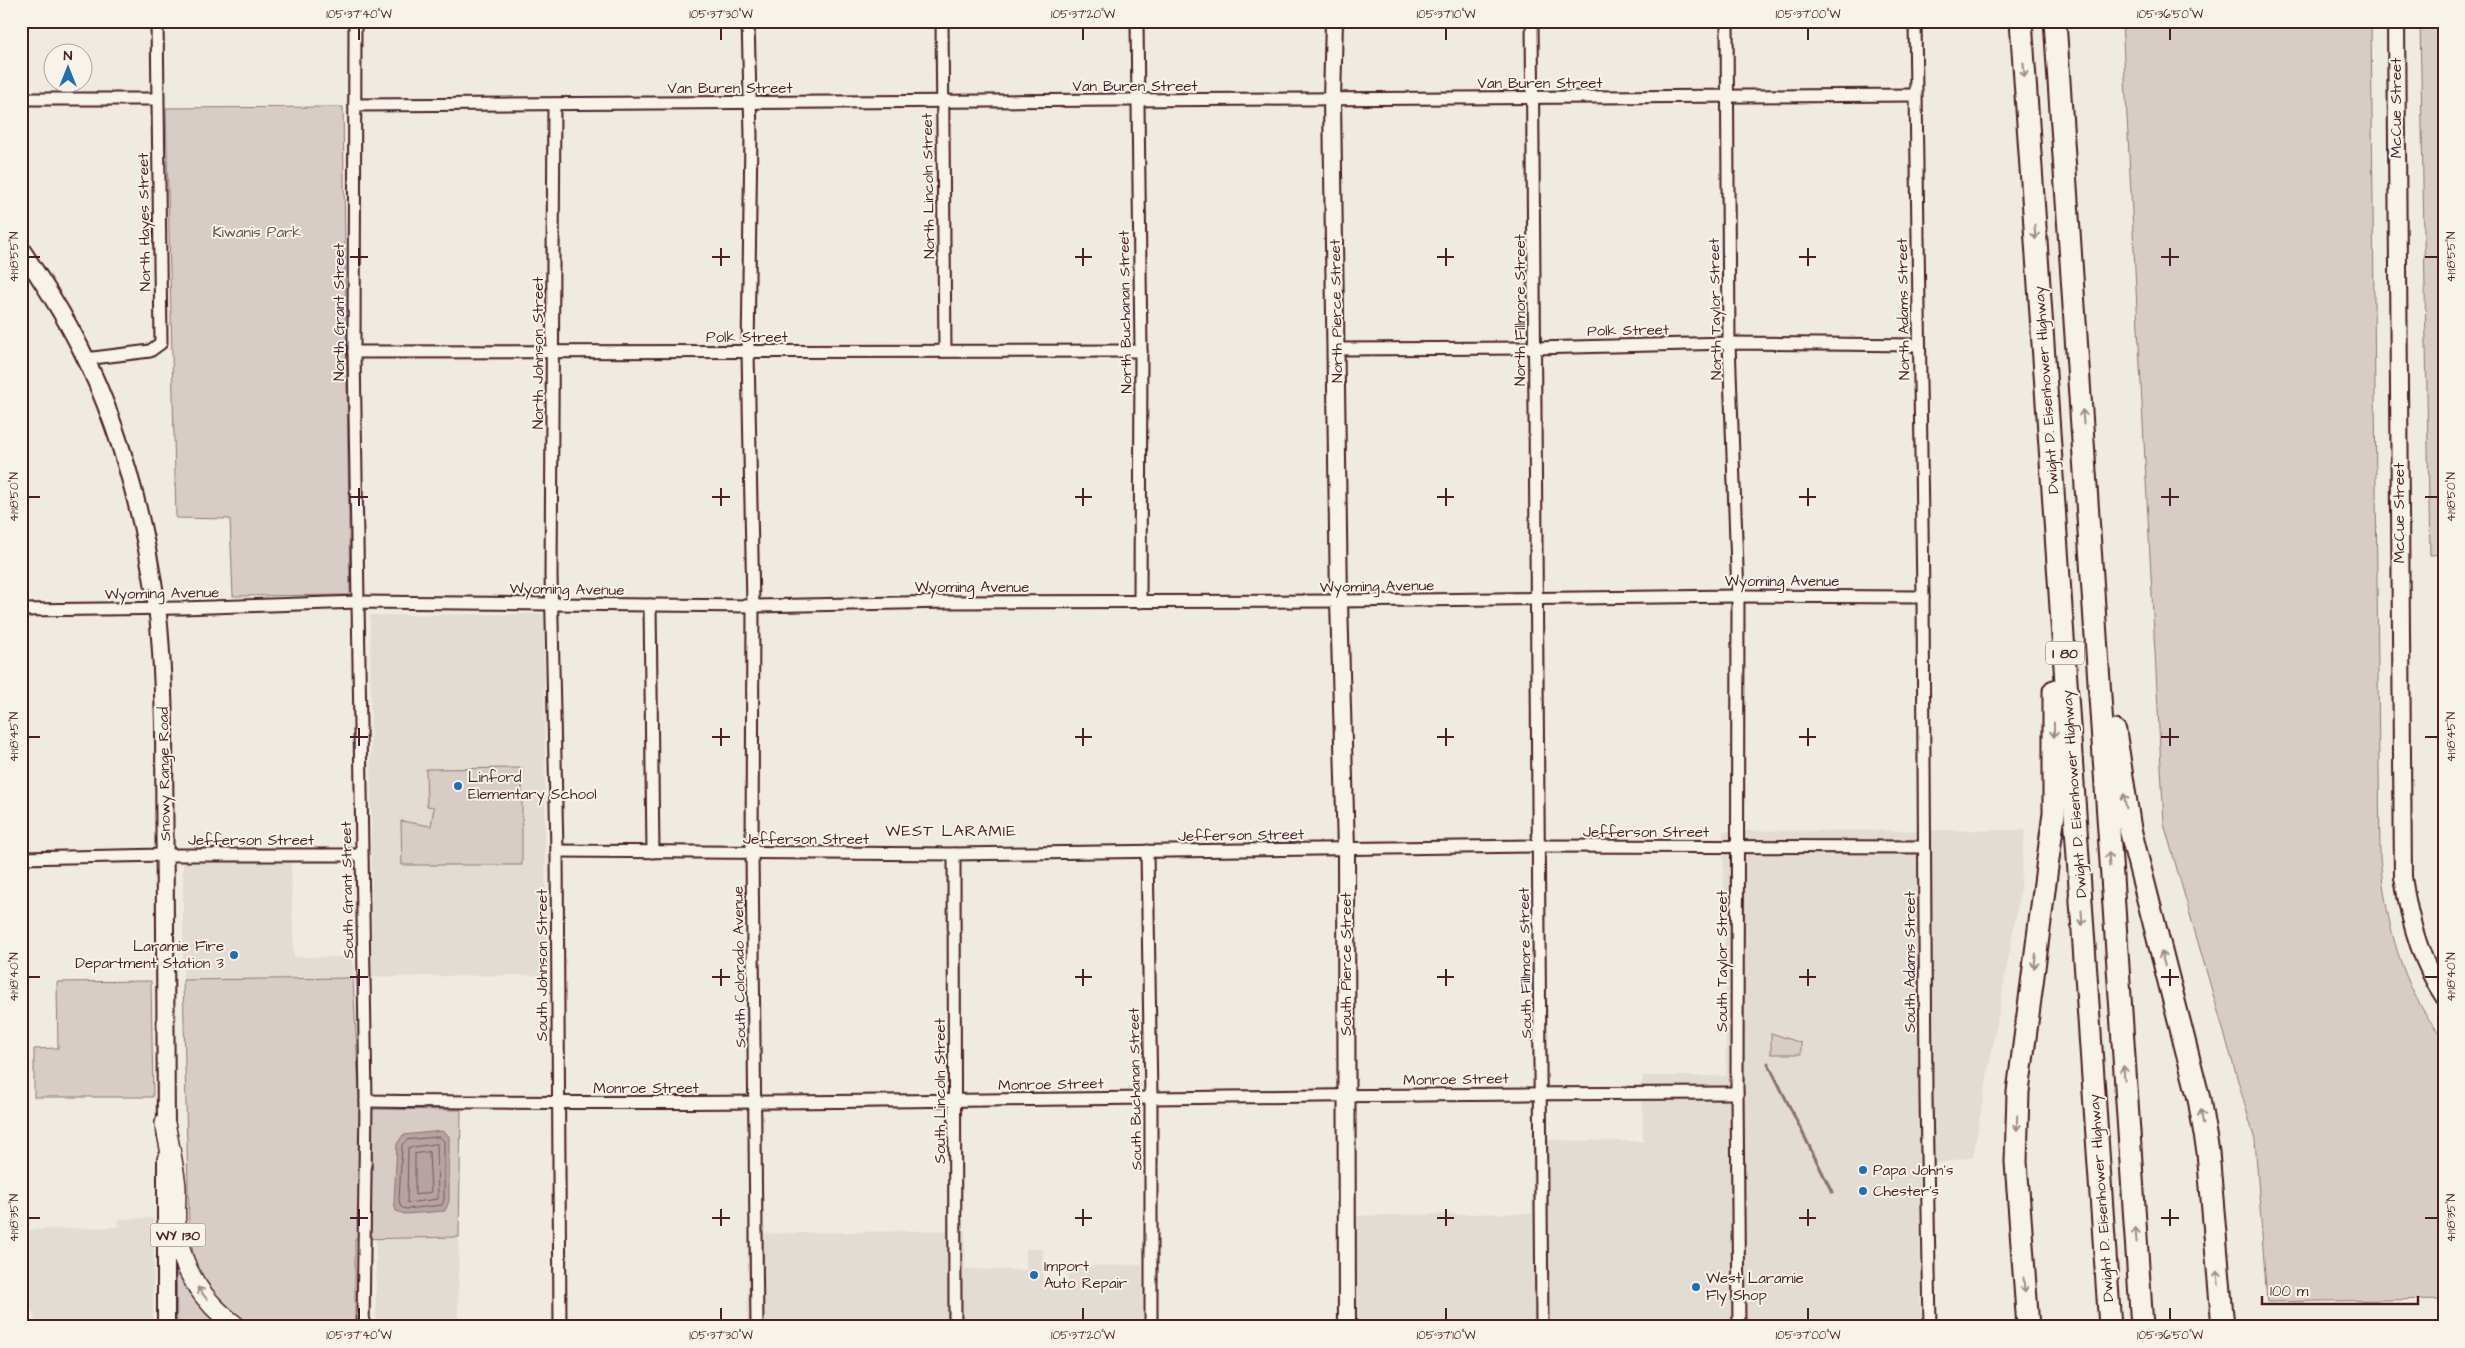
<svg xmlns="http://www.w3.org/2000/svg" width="2465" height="1348" font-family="'Architects Daughter',sans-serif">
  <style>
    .built { fill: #e3dcd2 }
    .green { fill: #d8cdc6; stroke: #917678 }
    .water { fill: #b7a4a2; stroke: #8b6f72 }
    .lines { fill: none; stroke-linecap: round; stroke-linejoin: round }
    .shore { stroke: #76545b; stroke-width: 1 }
    .stream { stroke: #8b6f72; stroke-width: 3 }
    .street-casing { stroke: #4a1f2b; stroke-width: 15 }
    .secondary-casing { stroke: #4a1f2b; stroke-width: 20 }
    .primary-casing { stroke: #4a1f2b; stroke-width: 22 }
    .highway-casing { stroke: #4a1f2b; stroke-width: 25 }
    .street { stroke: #f7f3e8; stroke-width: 11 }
    .secondary { stroke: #f7f3e8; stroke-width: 16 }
    .primary { stroke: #f7f3e8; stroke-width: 19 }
    .highway { stroke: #f7f3e8; stroke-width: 21 }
    .oneway { stroke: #a0898a }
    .ticks { fill: none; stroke: #4a1f2b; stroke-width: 2 }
    .poi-dot { fill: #1f6fb2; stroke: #f7f3e8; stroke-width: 2 }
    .labels { text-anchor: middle; stroke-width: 4; stroke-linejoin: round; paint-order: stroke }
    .shield { fill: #f7f3e8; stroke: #7e5f64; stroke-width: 1 }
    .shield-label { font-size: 14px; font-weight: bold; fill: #4a1f2b }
    .street-label { font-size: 15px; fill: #4a1f2b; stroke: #f7f3e8 }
    .park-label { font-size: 15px; fill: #6e4a52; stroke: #f7f3e8 }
    .poi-label { font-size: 15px; fill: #4a1f2b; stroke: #f7f3e8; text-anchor: start }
    .neighbourhood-label { font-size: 16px; letter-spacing: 1px; fill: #4a1f2b; stroke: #f7f3e8 }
    .neatline { fill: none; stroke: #4a1f2b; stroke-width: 2 }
    .ticks-label { font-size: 12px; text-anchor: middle; fill: #4a1f2b }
  </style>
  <rect width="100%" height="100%" fill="#f0ebe0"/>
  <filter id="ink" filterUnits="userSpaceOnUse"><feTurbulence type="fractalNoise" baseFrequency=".02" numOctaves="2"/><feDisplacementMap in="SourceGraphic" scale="10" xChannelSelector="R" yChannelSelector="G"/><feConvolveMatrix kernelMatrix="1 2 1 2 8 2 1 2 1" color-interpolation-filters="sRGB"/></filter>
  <g filter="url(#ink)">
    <g class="built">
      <path d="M 544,614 L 546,975 L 372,977 L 370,615 Z"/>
      <path d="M 2025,830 L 2020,893 L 1973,1157 L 1919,1167 L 1921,1327 L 1337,1327 L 1338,1216 L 1532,1213 L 1532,1140 L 1643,1141 L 1642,1076 L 1726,1076 L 1723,831 Z"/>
      <path d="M 183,863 L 291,863 L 294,957 L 353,957 L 353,978 L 183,980 Z"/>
      <path d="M 154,1218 L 153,1327 L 37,1327 L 21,1276 L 21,1230 L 118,1227 L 119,1219 Z"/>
      <path d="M 965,1230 L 965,1269 L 1026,1270 L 1026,1249 L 1043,1249 L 1043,1287 L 1068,1286 L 1068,1266 L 1142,1265 L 1143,1327 L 747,1327 L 748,1234 Z"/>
      <path d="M 459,1237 L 458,1327 L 376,1327 L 376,1239 Z"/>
    </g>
    <g class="green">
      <path d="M 2122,21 L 2371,21 L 2380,858 C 2386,922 2401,989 2444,1039 L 2444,1299 L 2267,1302 L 2255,1140 L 2164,824 Z"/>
      <path d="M 2420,21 L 2444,21 L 2444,554 L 2430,555 Z"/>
      <path d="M 343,107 L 350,595 L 233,596 L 230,519 L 176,518 L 166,108 Z"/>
      <path d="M 522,768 L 522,865 L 402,865 L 401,821 L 431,826 L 434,807 L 427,806 L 426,769 Z"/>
      <path d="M 353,978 L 360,1109 L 461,1110 L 459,1237 L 355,1239 L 355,1327 L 251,1327 L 231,1312 L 206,1285 L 194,1259 L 189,1229 L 183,980 Z"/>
      <path d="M 151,981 L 153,1097 L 34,1097 L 34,1049 L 58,1048 L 57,982 Z"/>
      <path d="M 1771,1033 L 1801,1043 L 1801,1054 L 1771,1054 Z"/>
      <path d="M 176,1254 L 229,1327 L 177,1327 Z"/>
    </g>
    <path class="water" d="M 442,1131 L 449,1136 L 449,1201 L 445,1211 L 405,1214 L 396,1211 L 394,1202 L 397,1144 L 403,1135 Z"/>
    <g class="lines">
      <g class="shore">
        <path d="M 440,1137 L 444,1141 L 444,1200 L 442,1205 L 406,1209 L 401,1207 L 399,1201 L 402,1145 L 407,1140 Z"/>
        <path d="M 437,1144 L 438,1199 L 407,1203 L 408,1148 Z"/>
        <path d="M 429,1152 L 431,1192 L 415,1195 L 415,1154 Z"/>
      </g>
      <path class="stream" d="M 1768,1063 L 1832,1192"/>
      <defs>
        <g id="street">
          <path d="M 355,21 L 354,352 L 366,1101 L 363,1327"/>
          <path d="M 748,21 L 751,135 L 748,352 L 753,606 L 752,853 L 757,1327"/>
          <path d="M 942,21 L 945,350"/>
          <path d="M 1137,21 L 1141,351 L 1140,602"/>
          <path d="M 1532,21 L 1542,1327"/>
          <path d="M 1727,21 L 1729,343 L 1738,596 L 1737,1093 L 1739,1327"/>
          <path d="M 1915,21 L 1923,597 L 1926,1096 L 1930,1327"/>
          <path d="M 21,99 L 157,99"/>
          <path d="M 554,104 L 551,575 L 557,851 L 560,1327"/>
          <path d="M 355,105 C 875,102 1395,99 1915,95"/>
          <path d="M 1337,349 L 1535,348 L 1729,343 L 1919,345"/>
          <path d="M 354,352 L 1141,351"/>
          <path d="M 85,359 L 150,351 L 161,343 L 157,21"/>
          <path d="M 650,605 L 653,852"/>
          <path d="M 21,610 L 182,608 L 359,602 L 753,606 L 948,602 L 1339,601 L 1738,596 L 1923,597"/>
          <path d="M 557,851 L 954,854 L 1538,846 L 1924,847"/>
          <path d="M 1147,851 L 1151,1098 L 1151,1327"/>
          <path d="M 954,854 L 955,1327"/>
          <path d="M 21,858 L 164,855 L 361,855"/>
          <path d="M 366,1101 C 823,1107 1280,1093 1737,1093"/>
          <path d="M 21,1321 L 23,1327"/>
        </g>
        <g id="secondary">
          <path d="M 1334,21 L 1332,100 L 1339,601 L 1346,849 L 1347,1327"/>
          <path d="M 2396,21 L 2403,877 C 2409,919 2420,961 2444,997"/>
          <path d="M 21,249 C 42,281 63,313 80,347 C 120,426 144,519 157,607 C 162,646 163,685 164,725 L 166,1135"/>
          <path d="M 166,1159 L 166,1327"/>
        </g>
        <path id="primary" d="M 165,1123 C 169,1144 174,1166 176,1187 C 176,1200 175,1213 176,1226 C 180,1268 203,1302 237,1327"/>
        <g id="highway">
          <path d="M 2021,21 L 2110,1327"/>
          <path d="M 2055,21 L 2142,1327"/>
          <path d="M 2115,731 L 2130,829 L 2199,1099 L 2208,1152 L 2223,1327"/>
          <path d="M 2028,1327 L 2016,1162 L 2018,1092 L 2054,813 L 2054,691"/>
        </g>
      </defs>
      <use href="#street" class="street-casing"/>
      <use href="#secondary" class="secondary-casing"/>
      <use href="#primary" class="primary-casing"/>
      <use href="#highway" class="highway-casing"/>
      <use href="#street" class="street"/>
      <use href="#secondary" class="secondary"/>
      <use href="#primary" class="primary"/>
      <use href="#highway" class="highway"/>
    </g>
    <defs><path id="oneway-shaft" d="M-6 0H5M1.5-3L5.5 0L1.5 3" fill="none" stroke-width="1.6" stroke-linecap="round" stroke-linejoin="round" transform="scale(1.25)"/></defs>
    <g class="oneway">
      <use href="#oneway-shaft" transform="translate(2024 70) rotate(86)"/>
      <use href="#oneway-shaft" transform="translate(2035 232) rotate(86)"/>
      <use href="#oneway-shaft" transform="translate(2083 417) rotate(-94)"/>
      <use href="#oneway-shaft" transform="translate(2054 730) rotate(90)"/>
      <use href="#oneway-shaft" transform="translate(2125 801) rotate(-100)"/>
      <use href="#oneway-shaft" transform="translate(2109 859) rotate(-93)"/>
      <use href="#oneway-shaft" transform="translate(2082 918) rotate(86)"/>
      <use href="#oneway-shaft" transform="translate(2163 959) rotate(-104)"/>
      <use href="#oneway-shaft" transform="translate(2035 961) rotate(98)"/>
      <use href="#oneway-shaft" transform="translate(2124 1073) rotate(-94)"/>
      <use href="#oneway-shaft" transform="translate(2202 1117) rotate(-100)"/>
      <use href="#oneway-shaft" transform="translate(2017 1123) rotate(91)"/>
      <use href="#oneway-shaft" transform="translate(2136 1235) rotate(-94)"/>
      <use href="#oneway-shaft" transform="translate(2218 1278) rotate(-96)"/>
      <use href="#oneway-shaft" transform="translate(2024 1285) rotate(86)"/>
      <use href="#oneway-shaft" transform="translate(202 1293) rotate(-128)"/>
    </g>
  </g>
  <path class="ticks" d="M 359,28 L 359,40M 721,28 L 721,40M 1083,28 L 1083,40M 1446,28 L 1446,40M 1808,28 L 1808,40M 2170,28 L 2170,40M 359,248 L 359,266M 721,248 L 721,266M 1083,248 L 1083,266M 1446,248 L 1446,266M 1808,248 L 1808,266M 2170,248 L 2170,266M 28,257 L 40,257M 350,257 L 368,257M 712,257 L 730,257M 1075,257 L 1092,257M 1437,257 L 1454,257M 1799,257 L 1816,257M 2161,257 L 2179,257M 2425,257 L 2438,257M 359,488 L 359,506M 721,488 L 721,506M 1083,488 L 1083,506M 1446,488 L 1446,506M 1808,488 L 1808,506M 2170,488 L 2170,506M 28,497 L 40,497M 350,497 L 368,497M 712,497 L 730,497M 1075,497 L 1092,497M 1437,497 L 1454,497M 1799,497 L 1816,497M 2161,497 L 2179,497M 2425,497 L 2438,497M 359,728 L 359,746M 721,728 L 721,746M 1083,728 L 1083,746M 1446,728 L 1446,746M 1808,728 L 1808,746M 2170,728 L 2170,746M 28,737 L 40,737M 350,737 L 368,737M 712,737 L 730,737M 1075,737 L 1092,737M 1437,737 L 1454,737M 1799,737 L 1816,737M 2161,737 L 2179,737M 2425,737 L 2438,737M 359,969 L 359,986M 721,969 L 721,986M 1083,969 L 1083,986M 1446,969 L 1446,986M 1808,969 L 1808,986M 2170,969 L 2170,986M 28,977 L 40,977M 350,977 L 368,977M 712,977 L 730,977M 1075,977 L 1092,977M 1437,977 L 1454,977M 1799,977 L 1816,977M 2161,977 L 2179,977M 2425,977 L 2438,977M 359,1209 L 359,1226M 721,1209 L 721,1226M 1083,1209 L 1083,1226M 1446,1209 L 1446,1226M 1808,1209 L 1808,1226M 2170,1209 L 2170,1226M 28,1218 L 40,1218M 350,1218 L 368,1218M 712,1218 L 730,1218M 1075,1218 L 1092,1218M 1437,1218 L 1454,1218M 1799,1218 L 1816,1218M 2161,1218 L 2179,1218M 2425,1218 L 2438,1218M 359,1308 L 359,1320M 721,1308 L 721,1320M 1083,1308 L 1083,1320M 1446,1308 L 1446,1320M 1808,1308 L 1808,1320M 2170,1308 L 2170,1320"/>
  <g class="poi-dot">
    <circle cx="458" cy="786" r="5"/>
    <circle cx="234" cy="955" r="5"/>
    <circle cx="1863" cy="1170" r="5"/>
    <circle cx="1863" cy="1191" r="5"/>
    <circle cx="1034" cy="1275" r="5"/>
    <circle cx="1696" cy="1287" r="5"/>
  </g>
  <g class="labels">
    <g class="shield">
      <rect x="2046" y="641.5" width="38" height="23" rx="4"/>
      <rect x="150.5" y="1223.5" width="55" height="23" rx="4"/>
    </g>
    <g class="shield-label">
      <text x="2065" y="658">I 80</text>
      <text x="178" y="1240">WY 130</text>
    </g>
    <g class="street-label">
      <text x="1540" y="88">Van Buren Street</text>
      <text x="1135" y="91">Van Buren Street</text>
      <text x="730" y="93">Van Buren Street</text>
      <text transform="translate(2396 108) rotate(-90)" y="5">McCue Street</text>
      <text transform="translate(928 186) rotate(-91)" y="5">North Lincoln Street</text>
      <text transform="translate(144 222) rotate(-91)" y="5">North Hayes Street</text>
      <text transform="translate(1715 309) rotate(-91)" y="5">North Taylor Street</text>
      <text transform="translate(1903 309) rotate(-91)" y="5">North Adams Street</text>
      <text transform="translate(1520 310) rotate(-90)" y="5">North Fillmore Street</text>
      <text transform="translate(1336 311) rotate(-91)" y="5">North Pierce Street</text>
      <text transform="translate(339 312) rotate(-90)" y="5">North Grant Street</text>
      <text transform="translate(1125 312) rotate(-91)" y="5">North Buchanan Street</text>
      <text transform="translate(1628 330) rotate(-1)" y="5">Polk Street</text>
      <text x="747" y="342">Polk Street</text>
      <text transform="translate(538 353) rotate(-90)" y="5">North Johnson Street</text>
      <text transform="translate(2046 390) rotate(-94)" y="5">Dwight D. Eisenhower Highway</text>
      <text transform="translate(2399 513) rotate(-90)" y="5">McCue Street</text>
      <text x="1782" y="586">Wyoming Avenue</text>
      <text transform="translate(1377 586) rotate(-1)" y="5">Wyoming Avenue</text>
      <text x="972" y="592">Wyoming Avenue</text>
      <text transform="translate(567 589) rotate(1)" y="5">Wyoming Avenue</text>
      <text transform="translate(162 593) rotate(-1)" y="5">Wyoming Avenue</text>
      <text transform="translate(164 774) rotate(-91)" y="5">Snowy Range Road</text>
      <text transform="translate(2074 794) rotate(-94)" y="5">Dwight D. Eisenhower Highway</text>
      <text x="1646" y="837">Jefferson Street</text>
      <text transform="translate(1241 835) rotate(-1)" y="5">Jefferson Street</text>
      <text x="806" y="844">Jefferson Street</text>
      <text x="251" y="845">Jefferson Street</text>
      <text transform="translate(347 890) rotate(-91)" y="5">South Grant Street</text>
      <text transform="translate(1722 961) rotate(-90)" y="5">South Taylor Street</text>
      <text transform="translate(1910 962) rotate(-90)" y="5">South Adams Street</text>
      <text transform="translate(1525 963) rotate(-91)" y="5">South Fillmore Street</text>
      <text transform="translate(1346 964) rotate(-90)" y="5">South Pierce Street</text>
      <text transform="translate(542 965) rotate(-90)" y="5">South Johnson Street</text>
      <text transform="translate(739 967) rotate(-91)" y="5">South Colorado Avenue</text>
      <text transform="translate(1456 1079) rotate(-1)" y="5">Monroe Street</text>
      <text transform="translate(1051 1084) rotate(-1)" y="5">Monroe Street</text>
      <text x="646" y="1093">Monroe Street</text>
      <text transform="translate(1135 1089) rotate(-91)" y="5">South Buchanan Street</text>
      <text transform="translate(940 1091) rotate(-90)" y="5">South Lincoln Street</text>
      <text transform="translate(2101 1198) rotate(-94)" y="5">Dwight D. Eisenhower Highway</text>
    </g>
    <g class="park-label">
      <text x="257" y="237">Kiwanis Park</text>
    </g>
    <g class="poi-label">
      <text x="468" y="782">Linford<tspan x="468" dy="17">Elementary School</tspan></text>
      <text x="224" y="951" text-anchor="end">Laramie Fire<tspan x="224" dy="17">Department Station 3</tspan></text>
      <text x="1873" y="1175">Papa John's</text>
      <text x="1873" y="1196">Chester's</text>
      <text x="1044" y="1271">Import<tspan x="1044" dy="17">Auto Repair</tspan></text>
      <text x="1706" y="1283">West Laramie<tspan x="1706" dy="17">Fly Shop</tspan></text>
    </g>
    <g class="neighbourhood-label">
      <text x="951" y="836">WEST LARAMIE</text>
    </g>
  </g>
  <rect width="2465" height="1348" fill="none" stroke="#f7f3e8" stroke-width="55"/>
  <g transform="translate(68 68)"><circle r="24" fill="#f7f3e8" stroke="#b29e9c"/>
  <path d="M0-4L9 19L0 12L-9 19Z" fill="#1f6fb2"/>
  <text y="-8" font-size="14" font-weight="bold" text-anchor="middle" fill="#4a1f2b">N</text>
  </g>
  <path d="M2262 1296v8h156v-8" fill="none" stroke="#4a1f2b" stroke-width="2.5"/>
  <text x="2270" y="1296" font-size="15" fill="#4a1f2b" stroke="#f7f3e8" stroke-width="4" paint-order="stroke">100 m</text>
  <rect x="28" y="28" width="2410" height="1292" class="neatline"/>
  <g class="ticks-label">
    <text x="359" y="18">105°37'40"W</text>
    <text x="721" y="18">105°37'30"W</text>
    <text x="1083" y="18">105°37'20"W</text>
    <text x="1446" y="18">105°37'10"W</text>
    <text x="1808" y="18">105°37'00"W</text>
    <text x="2170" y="18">105°36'50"W</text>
    <text transform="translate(14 257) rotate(-90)" y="4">41°18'55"N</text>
    <text transform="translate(2451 257) rotate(-90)" y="4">41°18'55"N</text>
    <text transform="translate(14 497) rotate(-90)" y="4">41°18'50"N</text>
    <text transform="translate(2451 497) rotate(-90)" y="4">41°18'50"N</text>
    <text transform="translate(14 737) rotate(-90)" y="4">41°18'45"N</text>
    <text transform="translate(2451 737) rotate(-90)" y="4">41°18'45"N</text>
    <text transform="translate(14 977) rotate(-90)" y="4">41°18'40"N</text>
    <text transform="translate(2451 977) rotate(-90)" y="4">41°18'40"N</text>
    <text transform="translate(14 1218) rotate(-90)" y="4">41°18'35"N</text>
    <text transform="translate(2451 1218) rotate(-90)" y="4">41°18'35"N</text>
    <text x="359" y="1339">105°37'40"W</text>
    <text x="721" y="1339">105°37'30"W</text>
    <text x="1083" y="1339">105°37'20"W</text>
    <text x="1446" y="1339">105°37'10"W</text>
    <text x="1808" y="1339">105°37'00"W</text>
    <text x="2170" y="1339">105°36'50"W</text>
  </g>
</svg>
